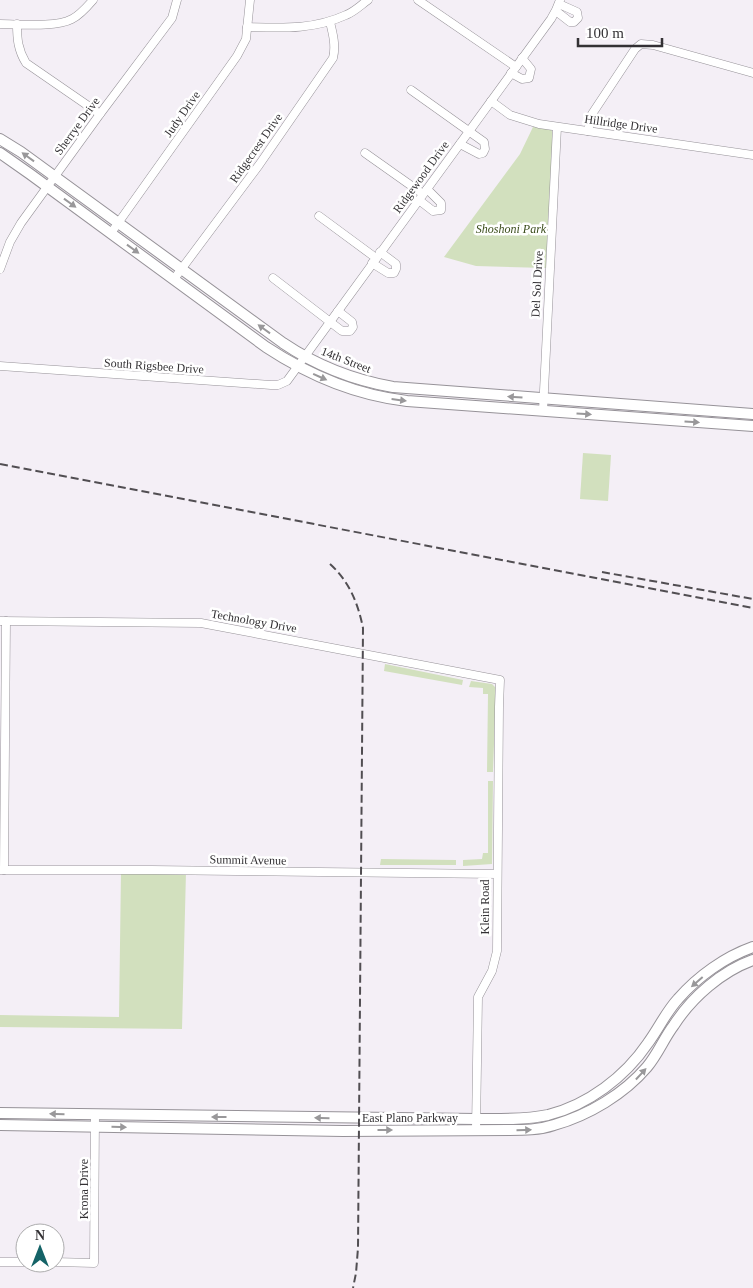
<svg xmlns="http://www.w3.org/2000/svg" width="753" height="1288" font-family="'Times New Roman',serif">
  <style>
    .green { fill: #d2e0be }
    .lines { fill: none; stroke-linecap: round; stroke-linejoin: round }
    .minor-casing { stroke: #969298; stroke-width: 9 }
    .major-casing { stroke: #969298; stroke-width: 12 }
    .minor { stroke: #fff; stroke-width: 8 }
    .major { stroke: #fff; stroke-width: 10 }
    .rail { stroke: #514e52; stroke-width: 2; stroke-dasharray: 8 4; stroke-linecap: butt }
    .oneway { fill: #99989a }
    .labels { text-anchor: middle; stroke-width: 5; stroke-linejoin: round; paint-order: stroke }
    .street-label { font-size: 12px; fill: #333134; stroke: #fff }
    .park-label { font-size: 12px; font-style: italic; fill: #3a4c1a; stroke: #fff }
  </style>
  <rect width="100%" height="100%" fill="#f4eff6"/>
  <g class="green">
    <path d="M 533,127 L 551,129 L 553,134 L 546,268 L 476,266 L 444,257 L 520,154 Z"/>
    <path d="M 583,453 L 611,455 L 608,501 L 580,499 Z"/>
    <path d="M 385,664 L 463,680 L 462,685 L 384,671 Z"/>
    <path d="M 471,681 L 492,684 L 496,688 L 493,772 L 487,772 L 488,694 L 483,694 L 483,688 L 469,687 Z"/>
    <path d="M 488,781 L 493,781 L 492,864 L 463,866 L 463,860 L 482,859 L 483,853 L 488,853 Z"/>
    <path d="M 381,859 L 456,860 L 456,865 L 380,865 Z"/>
    <path d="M 121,871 L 186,872 L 182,1029 L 0,1027 L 0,1015 L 119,1017 Z"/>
  </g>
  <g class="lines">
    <defs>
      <g id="minor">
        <path d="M 418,0 L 516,67"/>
        <path d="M 556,11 L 570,22 L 574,22 L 578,18 L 577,12 L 559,4"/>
        <path d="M 0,24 C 19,24 55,28 72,19 C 80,15 87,7 93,0"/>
        <path d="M 17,24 C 17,39 18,50 26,63 L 100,114"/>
        <path d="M 247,27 C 282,28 313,30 346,15 C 354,12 361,5 368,0"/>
        <path d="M 511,73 L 522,79 L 529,78 L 531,69 L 522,58"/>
        <path d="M 411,90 L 484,142 L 485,149 L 483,153 L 479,154 L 460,144"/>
        <path d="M 491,101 L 510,115 L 539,124 L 753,155"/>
        <path d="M 588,131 L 592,114 L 635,49 L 641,44 L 653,45 L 753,73"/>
        <path d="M 365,153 L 423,194"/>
        <path d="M 419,200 L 433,211 L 441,210 L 441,203 L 427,189"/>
        <path d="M 319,216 L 376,258"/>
        <path d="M 111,233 L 237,56 L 246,39 L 250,0"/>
        <path d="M 372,263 L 388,273 L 394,273 L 396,269 L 396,264 L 380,252"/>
        <path d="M 0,269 L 10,242 L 21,223 L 100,114 L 172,18 L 177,0"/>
        <path d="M 273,278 L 342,331 L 350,331 L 353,327 L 352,322 L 338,311"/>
        <path d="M 174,279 L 259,165 L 333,58 C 336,46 333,34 330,22"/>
        <path d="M 0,366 L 271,385 L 278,385 L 287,381 L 551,19 L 556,10 L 560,0"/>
        <path d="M 543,411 L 557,127"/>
        <path d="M 0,621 L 201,623 L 500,680 L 499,707 L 497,951 L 492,971 L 478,997 L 476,1130"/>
        <path d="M 0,870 L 152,870 L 497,874"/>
        <path d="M 4,870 L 6,621"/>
        <path d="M 0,1262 L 25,1262"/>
        <path d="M 55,1262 L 94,1263 L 95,1115"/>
      </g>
      <g id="major">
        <path d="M 0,139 L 21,152 L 283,343 C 317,366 353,380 393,387 L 753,414"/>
        <path d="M 0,153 L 30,174 L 266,347 C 310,376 355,395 407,401 L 753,426"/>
        <path d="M 0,1113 L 476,1119 C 499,1119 525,1120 548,1115 C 588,1105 625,1077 648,1043 C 659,1028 666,1012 678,999 C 698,976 725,957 753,947"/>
        <path d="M 0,1125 L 343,1131 L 509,1130 C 524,1130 539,1130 554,1125 C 589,1115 624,1094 647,1067 C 658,1054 664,1038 674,1025 C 692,997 722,971 753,960"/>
      </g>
    </defs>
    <use href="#minor" class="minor-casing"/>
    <use href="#major" class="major-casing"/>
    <use href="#minor" class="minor"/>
    <use href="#major" class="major"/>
    <g class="rail">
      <path d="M 0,464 L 753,608"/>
      <path d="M 330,564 C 349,581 358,603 363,628 L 358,1248 L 356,1273 L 353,1288"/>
      <path d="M 602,572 L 753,599"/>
    </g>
  </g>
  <defs><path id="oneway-solid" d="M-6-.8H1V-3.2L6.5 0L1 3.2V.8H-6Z" transform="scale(1.25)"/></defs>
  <g class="oneway">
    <use href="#oneway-solid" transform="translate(28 157) rotate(-144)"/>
    <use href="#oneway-solid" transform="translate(70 203) rotate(36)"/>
    <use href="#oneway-solid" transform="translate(133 249) rotate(36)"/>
    <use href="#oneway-solid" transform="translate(264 329) rotate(-144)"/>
    <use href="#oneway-solid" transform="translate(320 377) rotate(24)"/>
    <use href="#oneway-solid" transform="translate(515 397) rotate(-176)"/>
    <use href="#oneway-solid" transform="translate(399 400) rotate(7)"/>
    <use href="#oneway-solid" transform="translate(584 414) rotate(4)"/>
    <use href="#oneway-solid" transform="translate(692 422) rotate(4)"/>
    <use href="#oneway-solid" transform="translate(697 982) rotate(139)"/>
    <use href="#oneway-solid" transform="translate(641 1074) rotate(-47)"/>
    <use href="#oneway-solid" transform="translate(57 1114) rotate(-179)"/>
    <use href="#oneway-solid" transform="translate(219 1117) rotate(-180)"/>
    <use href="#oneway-solid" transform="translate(322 1118) rotate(-179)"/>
    <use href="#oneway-solid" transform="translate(119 1127) rotate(1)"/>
    <use href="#oneway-solid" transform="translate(385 1130)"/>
    <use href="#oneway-solid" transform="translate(524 1130) rotate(-2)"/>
  </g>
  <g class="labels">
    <g class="street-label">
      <text transform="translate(182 114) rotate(-55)" y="4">Judy Drive</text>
      <text transform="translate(621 124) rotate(8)" y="4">Hillridge Drive</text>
      <text transform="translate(77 126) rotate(-54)" y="4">Sherrye Drive</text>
      <text transform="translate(256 148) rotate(-55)" y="4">Ridgecrest Drive</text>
      <text transform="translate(421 177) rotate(-54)" y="4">Ridgewood Drive</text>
      <text transform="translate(537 284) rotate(-87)" y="4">Del Sol Drive</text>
      <text transform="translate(346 360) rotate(21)" y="4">14th Street</text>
      <text transform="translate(154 366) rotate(4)" y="4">South Rigsbee Drive</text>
      <text transform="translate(254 621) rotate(10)" y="4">Technology Drive</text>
      <text transform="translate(248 860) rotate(1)" y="4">Summit Avenue</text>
      <text transform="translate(485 907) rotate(-90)" y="4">Klein Road</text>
      <text x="410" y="1122">East Plano Parkway</text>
      <text transform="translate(84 1189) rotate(-90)" y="4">Krona Drive</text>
    </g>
    <g class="park-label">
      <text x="511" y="233">Shoshoni Park</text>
    </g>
  </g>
  <g transform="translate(40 1248)"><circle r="24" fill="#ffffff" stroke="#adadae"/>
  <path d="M0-4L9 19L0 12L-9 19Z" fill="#146367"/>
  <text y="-8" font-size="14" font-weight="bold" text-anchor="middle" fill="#333134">N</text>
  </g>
  <path d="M578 38v8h84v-8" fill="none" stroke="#333134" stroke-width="2.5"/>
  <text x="586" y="38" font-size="15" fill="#333134" stroke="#ffffff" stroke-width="4" paint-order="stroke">100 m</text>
</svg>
